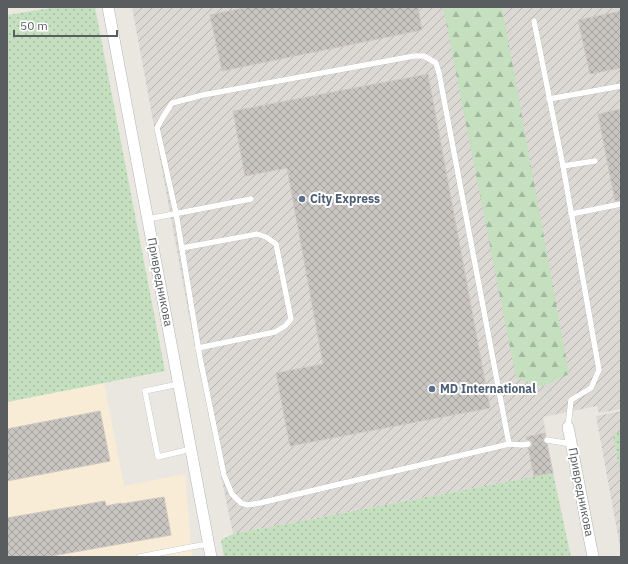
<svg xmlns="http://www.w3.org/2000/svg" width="628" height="564" font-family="'IBM Plex Sans',sans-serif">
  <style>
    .commercial { fill: #f9ecd7 }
    .industrial { fill: url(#industrial-furrows) }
    .green { fill: url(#green-dots) }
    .forest { fill: url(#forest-firs) }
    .building { fill: url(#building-cross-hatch); stroke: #cec8c0 }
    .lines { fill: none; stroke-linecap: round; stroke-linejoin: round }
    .lane-casing { stroke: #b1b4b7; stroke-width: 6 }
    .street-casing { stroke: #b1b4b7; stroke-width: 12 }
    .lane { stroke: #fff; stroke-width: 5.5 }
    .street { stroke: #fff; stroke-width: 11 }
    .service-dot { fill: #5c6f8a; stroke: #fff; stroke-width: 1.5 }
    .labels { text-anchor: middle; stroke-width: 4; stroke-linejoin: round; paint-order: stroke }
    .service-label { font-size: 12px; font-weight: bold; fill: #4e5e75; stroke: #fff; text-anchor: start }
    .street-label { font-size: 12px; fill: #595d60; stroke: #fff }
  </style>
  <defs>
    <pattern id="industrial-furrows" width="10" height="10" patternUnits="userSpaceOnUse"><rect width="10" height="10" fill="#dcd9d5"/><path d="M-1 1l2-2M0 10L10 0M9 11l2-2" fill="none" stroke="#b5b3b0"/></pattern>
    <pattern id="green-dots" width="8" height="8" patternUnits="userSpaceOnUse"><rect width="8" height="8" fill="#c4e0bf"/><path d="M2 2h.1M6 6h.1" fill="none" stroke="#a2b99f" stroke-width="1.8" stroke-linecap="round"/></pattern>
    <pattern id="forest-firs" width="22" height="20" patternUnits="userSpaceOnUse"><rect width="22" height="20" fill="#c4e0bf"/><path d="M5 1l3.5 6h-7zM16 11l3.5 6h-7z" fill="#a2b99f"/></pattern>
    <pattern id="building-cross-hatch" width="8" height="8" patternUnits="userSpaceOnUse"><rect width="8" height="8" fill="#c8c4c0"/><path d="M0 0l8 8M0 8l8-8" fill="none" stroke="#a5a29f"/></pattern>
  </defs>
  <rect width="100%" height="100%" fill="#eae7e0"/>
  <path class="commercial" d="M 104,383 L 124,486 L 185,474 L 191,547 L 192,557 L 7,557 L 7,402 Z"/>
  <g class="industrial">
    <path d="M 132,7 L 621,7 L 621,409 L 599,413 L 597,406 L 543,417 L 553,473 L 233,534 L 197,359 Z"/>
    <path d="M 621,411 L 621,552 L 596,416 Z"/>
  </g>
  <g class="green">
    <path d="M 57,7 L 95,7 L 165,371 L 7,402 L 7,15 Z"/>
    <path d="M 621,432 L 621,478 L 613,434 Z"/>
    <path d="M 553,473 L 571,557 L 224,557 L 221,540 L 233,534 Z"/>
  </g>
  <path class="forest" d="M 443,7 L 502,7 L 569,374 L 542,387 L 516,378 Z"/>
  <g class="building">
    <path d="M 248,7 L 418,7 L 422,30 L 222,71 L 210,15 Z"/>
    <path d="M 621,11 L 621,68 L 590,74 L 578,20 Z"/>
    <path d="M 428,74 L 490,408 L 290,446 L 276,373 L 323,364 L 287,168 L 245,176 L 233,111 Z"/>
    <path d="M 621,109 L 621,200 L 615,201 L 598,114 Z"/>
    <path d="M 100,411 L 110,461 L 7,481 L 7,429 Z"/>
    <path d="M 545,433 L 546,436 L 544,438 L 543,441 L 545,443 L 547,444 L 553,473 L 534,476 L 528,448 L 532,446 L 532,443 L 530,440 L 527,440 L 526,437 Z"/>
    <path d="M 164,497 L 171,535 L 46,557 L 7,557 L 7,518 L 105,501 L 106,506 L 121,503 L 121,504 Z"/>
  </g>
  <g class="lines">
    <defs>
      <g id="lane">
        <path d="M 534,21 L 563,166 L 599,370 L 591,388 L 571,400 L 568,427"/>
        <path d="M 414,56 L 424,56 L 436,63 L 439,73 L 509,444 L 260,503 L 247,505 L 241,503 L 232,494 L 224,475 L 200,358 L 176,213 L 157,128 L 163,117 L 172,103 L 203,95 Z"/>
        <path d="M 549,99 L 621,86"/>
        <path d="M 563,166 L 595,161"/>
        <path d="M 571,214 L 621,204"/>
        <path d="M 148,219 L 251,199"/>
        <path d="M 182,248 L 257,234 L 266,237 L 276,244 L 291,319 L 285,326 L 275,332 L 198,348"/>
        <path d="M 179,384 L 145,391 L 158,457 L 191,449"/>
        <path d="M 547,440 L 571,444"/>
        <path d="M 509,444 L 522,445 L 528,444"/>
        <path d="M 139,557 L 191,547 L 209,544"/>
      </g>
      <g id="street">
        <path d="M 108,7 L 211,557"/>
        <path d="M 568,427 L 593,557"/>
      </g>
    </defs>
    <use href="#lane" class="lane-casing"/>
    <use href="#street" class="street-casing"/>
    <use href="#lane" class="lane"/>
    <use href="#street" class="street"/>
  </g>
  <g class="service-dot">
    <circle cx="302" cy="199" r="4"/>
    <circle cx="432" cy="389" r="4"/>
  </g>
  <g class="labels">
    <g class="service-label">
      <text x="310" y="203">City Express</text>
      <text x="440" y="393">MD International</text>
    </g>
    <g class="street-label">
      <text transform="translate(160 282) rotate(79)" y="4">Привредникова</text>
      <text transform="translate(581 492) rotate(79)" y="4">Привредникова</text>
    </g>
  </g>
  <rect width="628" height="564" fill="none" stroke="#595d60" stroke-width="16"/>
  <path d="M14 30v6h103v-6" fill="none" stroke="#595d60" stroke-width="2"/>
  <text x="20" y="30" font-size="12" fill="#595d60" stroke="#ffffff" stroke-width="3" paint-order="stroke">50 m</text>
</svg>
